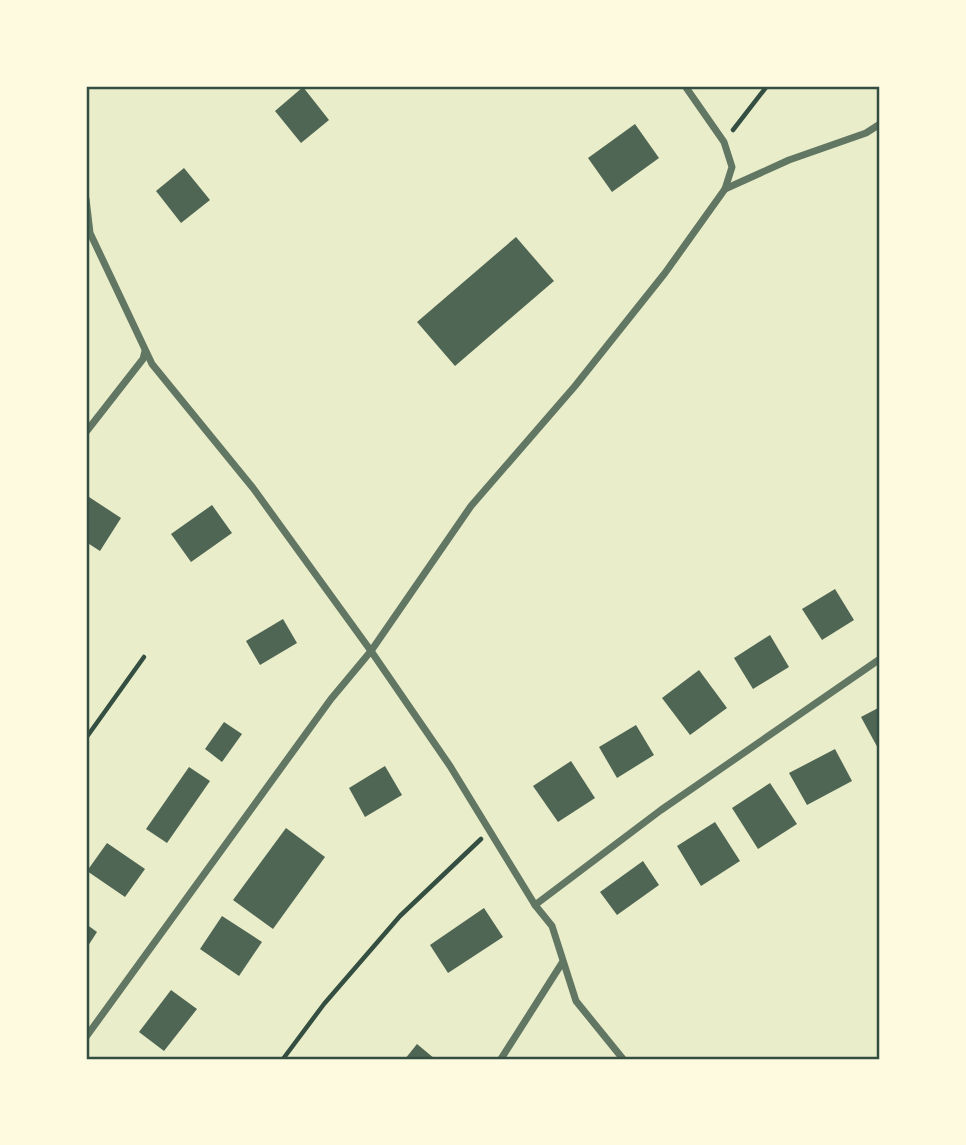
<svg xmlns="http://www.w3.org/2000/svg" width="966" height="1145" font-family="'Fira Sans',sans-serif">
  <style>
    .building { fill: #4f6655 }
    .lines { fill: none; stroke-linecap: round; stroke-linejoin: round }
    .path { stroke: #344e41; stroke-width: 4.5 }
    .minor { stroke: #617663; stroke-width: 7 }
    .neatline { fill: none; stroke: #344e41; stroke-width: 2.5 }
  </style>
  <rect width="100%" height="100%" fill="#e9edc9"/>
  <g class="building">
    <path d="M 303,87 L 329,120 L 301,143 L 275,111 Z"/>
    <path d="M 635,124 L 659,158 L 612,192 L 588,158 Z"/>
    <path d="M 184,168 L 210,200 L 181,223 L 156,191 Z"/>
    <path d="M 516,237 L 554,281 L 455,366 L 417,322 Z"/>
    <path d="M 86,495 L 121,518 L 100,551 L 86,542 Z"/>
    <path d="M 212,505 L 232,533 L 191,562 L 171,534 Z"/>
    <path d="M 835,589 L 854,620 L 822,640 L 802,609 Z"/>
    <path d="M 283,619 L 297,643 L 260,665 L 246,641 Z"/>
    <path d="M 770,635 L 789,667 L 753,689 L 734,658 Z"/>
    <path d="M 699,670 L 727,708 L 690,735 L 662,698 Z"/>
    <path d="M 880,707 L 880,752 L 861,717 Z"/>
    <path d="M 224,722 L 242,734 L 222,762 L 205,749 Z"/>
    <path d="M 636,725 L 654,755 L 617,778 L 599,747 Z"/>
    <path d="M 835,749 L 852,781 L 807,805 L 789,773 Z"/>
    <path d="M 571,761 L 595,798 L 558,822 L 533,786 Z"/>
    <path d="M 385,766 L 402,795 L 365,817 L 349,788 Z"/>
    <path d="M 189,767 L 210,781 L 167,843 L 146,829 Z"/>
    <path d="M 770,783 L 797,824 L 758,849 L 732,808 Z"/>
    <path d="M 715,822 L 740,861 L 701,886 L 677,846 Z"/>
    <path d="M 286,828 L 325,857 L 273,929 L 233,900 Z"/>
    <path d="M 107,843 L 145,869 L 125,897 L 87,871 Z"/>
    <path d="M 643,861 L 659,885 L 617,915 L 600,892 Z"/>
    <path d="M 484,908 L 503,937 L 448,973 L 430,945 Z"/>
    <path d="M 222,916 L 262,942 L 239,976 L 200,949 Z"/>
    <path d="M 86,924 L 97,932 L 86,949 Z"/>
    <path d="M 171,990 L 197,1009 L 164,1051 L 139,1032 Z"/>
    <path d="M 417,1044 L 435,1059 L 405,1059 Z"/>
  </g>
  <g class="lines">
    <g class="path">
      <path d="M 733,130 L 767,86"/>
      <path d="M 86,738 L 144,657"/>
      <path d="M 283,1059 L 324,1004 L 400,916 L 481,839"/>
    </g>
    <g class="minor">
      <path d="M 685,86 L 724,142 L 732,167 L 725,189"/>
      <path d="M 86,199 L 90,233 L 152,364 L 253,488 L 371,651 L 450,766 L 535,905 L 552,926 L 576,1001 L 623,1059"/>
      <path d="M 86,432 L 143,359 L 145,351"/>
      <path d="M 535,905 L 661,810 L 880,659"/>
      <path d="M 86,1037 L 331,699 L 371,651 L 471,506 L 575,386 L 665,273 L 725,189 L 789,160 L 866,133 L 880,124"/>
      <path d="M 501,1059 L 562,963"/>
    </g>
  </g>
  <rect width="966" height="1145" fill="none" stroke="#fefae0" stroke-width="175"/>
  <rect x="88" y="88" width="790" height="970" class="neatline"/>
</svg>
